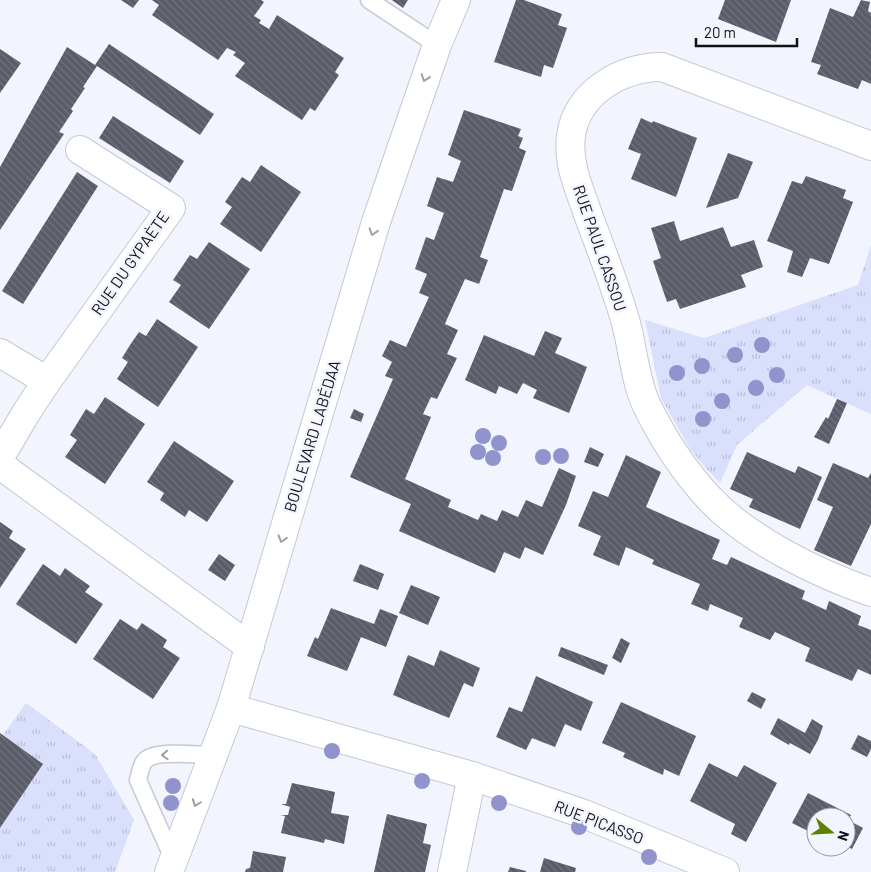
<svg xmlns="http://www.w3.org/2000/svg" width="871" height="872" font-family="Barlow,sans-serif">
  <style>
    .park { fill: url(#park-tufts) }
    .building { fill: url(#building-back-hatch) }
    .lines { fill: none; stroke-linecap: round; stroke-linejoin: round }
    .service-casing { stroke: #c5c8d7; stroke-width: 19 }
    .minor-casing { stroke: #c5c8d7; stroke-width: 30 }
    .service { stroke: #fff; stroke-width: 16 }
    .minor { stroke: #fff; stroke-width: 28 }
    .tree { fill: #9193cc }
    .oneway { stroke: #a0a0a2 }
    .labels { text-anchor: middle; stroke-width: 5; stroke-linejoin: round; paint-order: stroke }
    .street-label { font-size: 16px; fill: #111217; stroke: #f2f4fe }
  </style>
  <defs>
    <pattern id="park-tufts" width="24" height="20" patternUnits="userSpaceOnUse" patternTransform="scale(1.25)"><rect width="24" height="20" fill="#dadffc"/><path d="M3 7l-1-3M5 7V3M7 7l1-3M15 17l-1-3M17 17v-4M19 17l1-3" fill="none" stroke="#babed7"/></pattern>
    <pattern id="building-back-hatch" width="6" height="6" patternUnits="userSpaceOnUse" patternTransform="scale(1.25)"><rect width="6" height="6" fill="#5a5c69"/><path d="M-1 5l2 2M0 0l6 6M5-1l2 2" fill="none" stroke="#72737d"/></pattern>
  </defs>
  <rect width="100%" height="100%" fill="#f2f4fe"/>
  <g class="park">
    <path d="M 871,245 L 871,414 L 807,385 L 737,445 L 720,483 L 704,466 L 690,449 L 661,398 L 645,320 L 704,338 L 858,285 Z"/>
    <path d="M 26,703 L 95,754 L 134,820 L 115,872 L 0,872 L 0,828 L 43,764 L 3,735 Z"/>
  </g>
  <g class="building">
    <path d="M 121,0 L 139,0 L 133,8 Z"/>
    <path d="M 152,0 L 261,0 L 264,2 L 254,16 L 261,20 L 259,23 L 269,29 L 277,15 L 344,58 L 335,72 L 339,75 L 315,111 L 310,108 L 302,120 L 235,76 L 245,63 L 233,55 L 236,52 L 227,48 L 218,60 L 152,15 L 159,5 Z"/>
    <path d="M 392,0 L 408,0 L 403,8 Z"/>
    <path d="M 516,0 L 524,0 L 562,14 L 558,25 L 567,28 L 553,68 L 544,65 L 541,77 L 494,62 Z"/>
    <path d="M 725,0 L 791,0 L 776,42 L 718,19 Z"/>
    <path d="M 861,0 L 870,2 L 868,11 L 871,13 L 871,84 L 862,80 L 858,89 L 817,74 L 821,65 L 811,62 L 830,8 L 853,17 Z"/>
    <path d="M 109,44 L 214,114 L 200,135 L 97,66 L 83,87 L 85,88 L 71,109 L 73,111 L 59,132 L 64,134 L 0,230 L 0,167 L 67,47 L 95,65 Z"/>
    <path d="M 0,49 L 21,63 L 0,93 Z"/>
    <path d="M 464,110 L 521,129 L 518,136 L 523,138 L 519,148 L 526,151 L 512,191 L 504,189 L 480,257 L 488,260 L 479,284 L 465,279 L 447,319 L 445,324 L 458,330 L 447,354 L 457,358 L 437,399 L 431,397 L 423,414 L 431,417 L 405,479 L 451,500 L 448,507 L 478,520 L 481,514 L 497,521 L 502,510 L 518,517 L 526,500 L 542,507 L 559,468 L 576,476 L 566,505 L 543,555 L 525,547 L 520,559 L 504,552 L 495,573 L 399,531 L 411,504 L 350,477 L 393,379 L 385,376 L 392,362 L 382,356 L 390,340 L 406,347 L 429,297 L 419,293 L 427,274 L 415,269 L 426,237 L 434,240 L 444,213 L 427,206 L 437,177 L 453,182 L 461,161 L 448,155 Z"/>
    <path d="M 113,116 L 184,161 L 170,183 L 99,138 Z"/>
    <path d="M 641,118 L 652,123 L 653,121 L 697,138 L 676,197 L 631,179 L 641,154 L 628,149 Z"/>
    <path d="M 728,153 L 753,162 L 738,198 L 706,208 Z"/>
    <path d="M 261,165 L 301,192 L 261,252 L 220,224 L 232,207 L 225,202 L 242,177 L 250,182 Z"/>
    <path d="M 77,172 L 98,186 L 23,304 L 2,291 Z"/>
    <path d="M 806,176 L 846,190 L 843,198 L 853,202 L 829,264 L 810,258 L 802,277 L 787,272 L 793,251 L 767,241 L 792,181 L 802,184 Z"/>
    <path d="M 674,221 L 680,241 L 723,227 L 731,247 L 754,240 L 763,267 L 741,275 L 746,287 L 680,309 L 676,299 L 667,302 L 653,261 L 661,258 L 651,228 Z"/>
    <path d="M 209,242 L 250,269 L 209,329 L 169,302 L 181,285 L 173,280 L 190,255 L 197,259 Z"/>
    <path d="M 157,319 L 198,347 L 158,407 L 117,379 L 128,362 L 122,358 L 130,345 L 139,332 L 146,336 Z"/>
    <path d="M 545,331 L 562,338 L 555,353 L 587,367 L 569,413 L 533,398 L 537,390 L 523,383 L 517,394 L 499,386 L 496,394 L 465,380 L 484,335 L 534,356 Z"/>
    <path d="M 105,397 L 145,424 L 105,484 L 65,457 L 77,440 L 70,435 L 86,409 L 94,414 Z"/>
    <path d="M 837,399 L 847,403 L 829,444 L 814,437 L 826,417 L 828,419 Z"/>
    <path d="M 354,409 L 364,414 L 361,422 L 350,418 Z"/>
    <path d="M 174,441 L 234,481 L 207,522 L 189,510 L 185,517 L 160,500 L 164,493 L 147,482 Z"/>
    <path d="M 590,447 L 604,454 L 598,467 L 584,462 Z"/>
    <path d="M 747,452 L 795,473 L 798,466 L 822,477 L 800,529 L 749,507 L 753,499 L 730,489 Z"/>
    <path d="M 626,455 L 661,472 L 646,507 L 720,540 L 712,559 L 727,565 L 731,557 L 805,591 L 802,599 L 826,610 L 829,601 L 861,616 L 858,625 L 871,630 L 871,675 L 858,669 L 852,681 L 805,661 L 810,648 L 775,632 L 770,640 L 739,627 L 743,618 L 710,604 L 708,611 L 691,604 L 700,584 L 652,564 L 654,560 L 626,547 L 619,566 L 593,555 L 601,536 L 578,526 L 593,491 L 608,497 Z"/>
    <path d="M 833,463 L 868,478 L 871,473 L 871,524 L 851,566 L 814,550 L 833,507 L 817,500 Z"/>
    <path d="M 0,522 L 13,531 L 9,538 L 26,549 L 0,588 Z"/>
    <path d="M 219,554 L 235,565 L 225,581 L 208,570 Z"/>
    <path d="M 43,564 L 60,576 L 65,568 L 77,577 L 90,586 L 85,592 L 103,604 L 76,644 L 16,604 Z"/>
    <path d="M 360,564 L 384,574 L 378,590 L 353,581 Z"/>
    <path d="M 411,585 L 440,597 L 428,625 L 399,613 Z"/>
    <path d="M 331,608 L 374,624 L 380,609 L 398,616 L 386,647 L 361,637 L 347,671 L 307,656 L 315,637 L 318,639 Z"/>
    <path d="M 120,619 L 137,630 L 142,623 L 167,640 L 163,647 L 180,658 L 153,699 L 93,659 Z"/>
    <path d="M 621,638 L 630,643 L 621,663 L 612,658 Z"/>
    <path d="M 561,647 L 608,665 L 604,675 L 558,656 Z"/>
    <path d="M 440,650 L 480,668 L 473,687 L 464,683 L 449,718 L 393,695 L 408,655 L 434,666 Z"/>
    <path d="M 536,676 L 593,702 L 581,731 L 565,724 L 555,747 L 532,738 L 526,750 L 496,737 L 509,707 L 522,712 Z"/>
    <path d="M 752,692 L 766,699 L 761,709 L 747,701 Z"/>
    <path d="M 621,702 L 696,736 L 679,776 L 664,769 L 663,775 L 623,757 L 625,753 L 602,743 Z"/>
    <path d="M 778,718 L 805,733 L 812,719 L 823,726 L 818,740 L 810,754 L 790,743 L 789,745 L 770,734 Z"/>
    <path d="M 0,733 L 43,764 L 0,828 Z"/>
    <path d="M 858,735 L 871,741 L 871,749 L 867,757 L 851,749 Z"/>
    <path d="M 709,763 L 737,777 L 744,765 L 777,783 L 746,842 L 731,834 L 735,824 L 690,801 Z"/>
    <path d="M 292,783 L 335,792 L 331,813 L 349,816 L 344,844 L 325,839 L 324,843 L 281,833 L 285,816 L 280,815 L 288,815 L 290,807 L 281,804 L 286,804 Z"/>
    <path d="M 808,793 L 851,815 L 848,820 L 863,828 L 852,849 L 846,846 L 846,817 L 816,817 L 816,835 L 792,823 Z"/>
    <path d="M 387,814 L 427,824 L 423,843 L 431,845 L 425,872 L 374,872 Z"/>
    <path d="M 253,851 L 286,857 L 283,872 L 245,872 L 246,869 L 250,868 Z"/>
    <path d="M 544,858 L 576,868 L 575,872 L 540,872 Z"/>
    <path d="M 510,867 L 526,871 L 526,872 L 508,872 Z"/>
  </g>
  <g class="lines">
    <defs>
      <g id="service">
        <path d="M 369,0 L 437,45"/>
        <path d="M 174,861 L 138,780 C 140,773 141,763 147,759 C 158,750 199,755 214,755"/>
      </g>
      <g id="minor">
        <path d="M 871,146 L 662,67 C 622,67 577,92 571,136 C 567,165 581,193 590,220 C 603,254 616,288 626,323 C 633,350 635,379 646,404 C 662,437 684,471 709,498 C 747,539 818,574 871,592"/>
        <path d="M 0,353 L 47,381"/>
        <path d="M 0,457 L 26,413 L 47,381 L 171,208 L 80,150"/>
        <path d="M 0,465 L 250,647"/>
        <path d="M 231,708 L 472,776 L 584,814 L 725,872"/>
        <path d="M 169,872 L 231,708 L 376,222 L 437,45 L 456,0"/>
        <path d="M 452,872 L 472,776"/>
      </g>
    </defs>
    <use href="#service" class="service-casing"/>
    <use href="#minor" class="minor-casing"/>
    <use href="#service" class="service"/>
    <use href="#minor" class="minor"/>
  </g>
  <g class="tree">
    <circle cx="762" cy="345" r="8"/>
    <circle cx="735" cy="355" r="8"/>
    <circle cx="702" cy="366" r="8"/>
    <circle cx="677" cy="373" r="8"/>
    <circle cx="777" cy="375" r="8"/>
    <circle cx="756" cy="388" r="8"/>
    <circle cx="722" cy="401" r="8"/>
    <circle cx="703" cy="419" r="8"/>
    <circle cx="483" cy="436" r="8"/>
    <circle cx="499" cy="443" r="8"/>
    <circle cx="478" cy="452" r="8"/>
    <circle cx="561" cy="456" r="8"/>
    <circle cx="543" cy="457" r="8"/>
    <circle cx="493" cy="458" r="8"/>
    <circle cx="332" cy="751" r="8"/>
    <circle cx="422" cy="781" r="8"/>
    <circle cx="173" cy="786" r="8"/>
    <circle cx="171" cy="803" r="8"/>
    <circle cx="499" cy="803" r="8"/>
    <circle cx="579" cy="827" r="8"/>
    <circle cx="649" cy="857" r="8"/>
  </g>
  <defs><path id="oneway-chevron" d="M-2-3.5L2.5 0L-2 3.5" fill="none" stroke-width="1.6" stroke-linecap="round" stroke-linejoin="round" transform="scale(1.25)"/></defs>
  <g class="oneway">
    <use href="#oneway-chevron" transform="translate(425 78) rotate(109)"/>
    <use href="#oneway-chevron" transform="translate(373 232) rotate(107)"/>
    <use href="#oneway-chevron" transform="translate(282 539) rotate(107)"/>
    <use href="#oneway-chevron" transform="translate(165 755) rotate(178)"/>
    <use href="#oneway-chevron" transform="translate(196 803) rotate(111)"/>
  </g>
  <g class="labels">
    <g class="street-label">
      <text transform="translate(600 248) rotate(71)" y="6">RUE PAUL CASSOU</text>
      <text transform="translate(130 263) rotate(-55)" y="6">RUE DU GYPAÈTE</text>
      <text transform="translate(312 436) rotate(-73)" y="6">BOULEVARD LABÉDAA</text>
      <text transform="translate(599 822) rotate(21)" y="6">RUE PICASSO</text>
    </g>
  </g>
  <g transform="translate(831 832) rotate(108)"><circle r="24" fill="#f2f4fe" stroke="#989aa2"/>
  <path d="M0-4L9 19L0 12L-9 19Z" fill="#5c8202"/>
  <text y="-8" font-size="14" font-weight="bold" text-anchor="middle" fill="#111217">N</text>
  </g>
  <path d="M696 38v8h101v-8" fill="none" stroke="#111217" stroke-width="2.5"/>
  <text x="704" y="38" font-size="15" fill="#111217" stroke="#f2f4fe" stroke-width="4" paint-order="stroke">20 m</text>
</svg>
